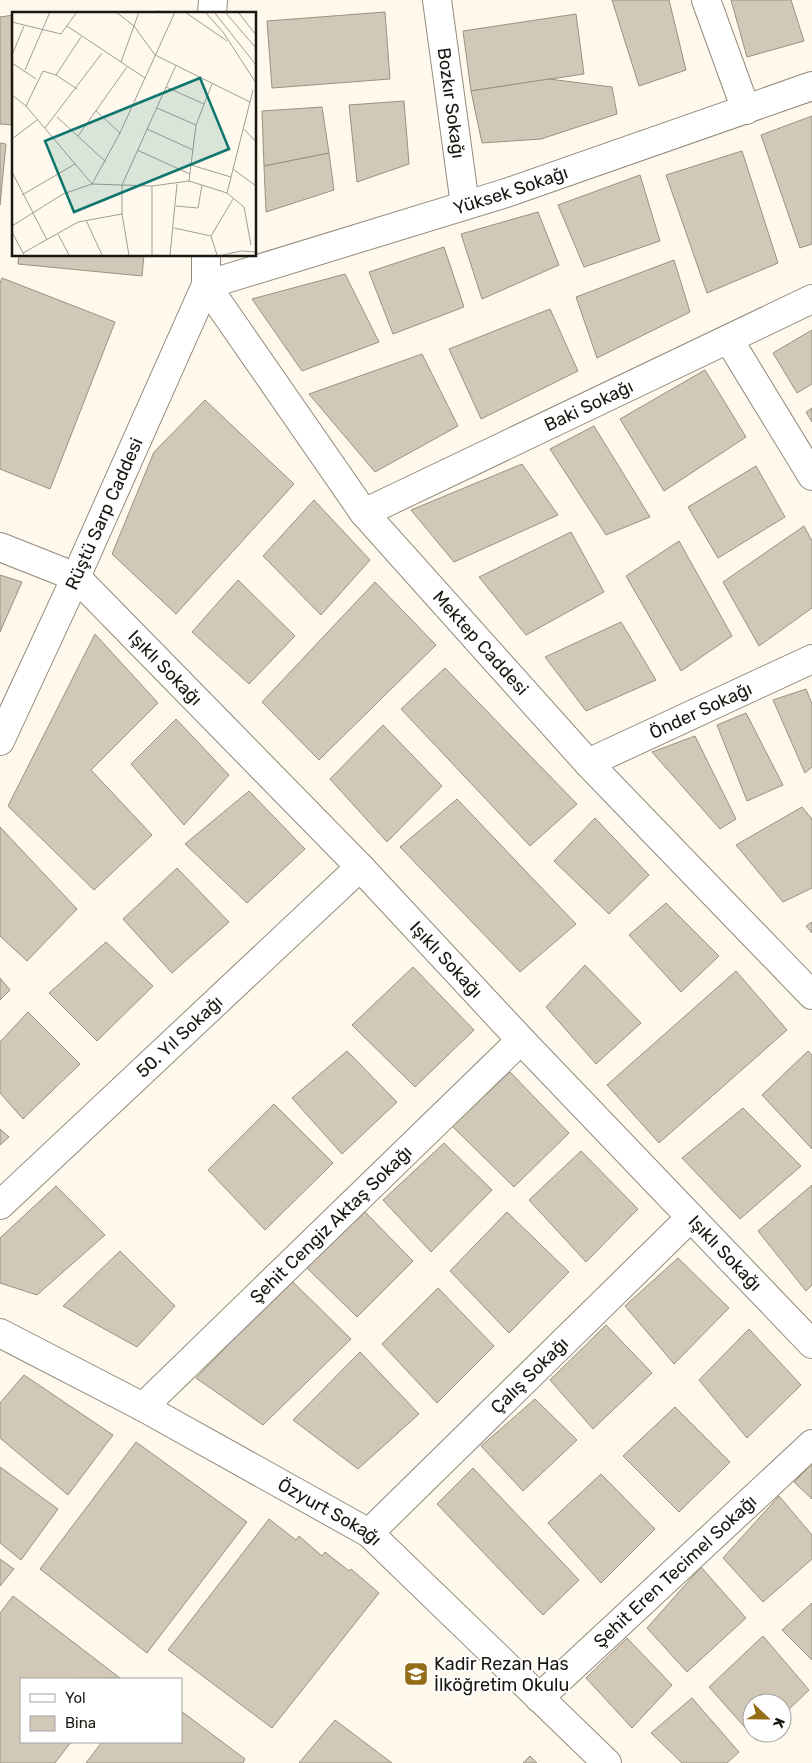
<svg xmlns="http://www.w3.org/2000/svg" width="812" height="1763" font-family="Rubik,sans-serif">
  <style>
    .building { fill: #d2c8b7; stroke: #9a9181 }
    .lines { fill: none; stroke-linecap: round; stroke-linejoin: round }
    .minor-casing { stroke: #938a7b; stroke-width: 30 }
    .minor { stroke: #fff; stroke-width: 28 }
    .labels { text-anchor: middle; stroke-width: 4; stroke-linejoin: round; paint-order: stroke }
    .street-label { font-size: 18px; fill: #1a1711; stroke: #fff }
    .poi-label { font-size: 18px; fill: #1a1711; stroke: #fff; text-anchor: start }
    .inset-road { fill: none; stroke: #a39e95; stroke-width: 1 }
    .view { fill: #0f766e; fill-opacity: 0.15; stroke: #0f766e; stroke-width: 2.5 }
    .inset-edge { fill: none; stroke: #1a1711; stroke-width: 2.5 }
  </style>
  <rect width="100%" height="100%" fill="#fef8ed"/>
  <g class="building">
    <path d="M 612,0 L 669,0 L 686,70 L 639,86 Z"/>
    <path d="M 731,0 L 791,0 L 804,41 L 747,57 Z"/>
    <path d="M 161,11 L 160,14 L 131,14 Z"/>
    <path d="M 385,12 L 390,79 L 272,88 L 267,21 Z"/>
    <path d="M 576,14 L 584,74 L 471,91 L 463,31 Z"/>
    <path d="M 14,15 L 14,125 L 0,124 L 0,17 Z"/>
    <path d="M 549,79 L 612,87 L 617,114 L 541,139 L 482,143 L 471,91 Z"/>
    <path d="M 404,101 L 409,164 L 357,182 L 349,105 Z"/>
    <path d="M 322,107 L 329,153 L 264,166 L 262,111 Z"/>
    <path d="M 812,116 L 812,244 L 800,248 L 761,135 Z"/>
    <path d="M 0,143 L 6,144 L 0,205 Z"/>
    <path d="M 742,151 L 778,263 L 707,293 L 666,175 Z"/>
    <path d="M 329,153 L 334,190 L 266,212 L 264,166 Z"/>
    <path d="M 640,175 L 660,241 L 584,267 L 558,205 Z"/>
    <path d="M 538,212 L 559,265 L 482,299 L 461,234 Z"/>
    <path d="M 444,247 L 464,307 L 393,334 L 369,272 Z"/>
    <path d="M 19,255 L 144,255 L 142,276 L 18,264 Z"/>
    <path d="M 674,260 L 690,312 L 597,358 L 576,297 Z"/>
    <path d="M 345,274 L 379,342 L 302,371 L 252,299 Z"/>
    <path d="M 2,278 L 115,322 L 50,489 L 0,469 L 0,283 Z"/>
    <path d="M 550,309 L 578,371 L 481,419 L 449,349 Z"/>
    <path d="M 812,330 L 812,384 L 797,393 L 773,353 Z"/>
    <path d="M 422,354 L 458,426 L 375,472 L 309,394 Z"/>
    <path d="M 705,370 L 746,437 L 664,491 L 620,419 Z"/>
    <path d="M 205,400 L 294,484 L 176,614 L 112,554 L 154,452 Z"/>
    <path d="M 812,408 L 812,422 L 806,412 Z"/>
    <path d="M 594,426 L 650,517 L 606,535 L 550,449 Z"/>
    <path d="M 522,464 L 558,515 L 454,562 L 411,510 Z"/>
    <path d="M 756,466 L 785,517 L 718,558 L 688,507 Z"/>
    <path d="M 314,500 L 370,560 L 321,615 L 263,556 Z"/>
    <path d="M 804,526 L 812,541 L 812,608 L 759,646 L 723,582 Z"/>
    <path d="M 571,532 L 604,592 L 526,635 L 479,577 Z"/>
    <path d="M 679,541 L 732,636 L 681,671 L 626,576 Z"/>
    <path d="M 0,575 L 22,582 L 0,632 Z"/>
    <path d="M 238,580 L 295,636 L 249,684 L 192,632 Z"/>
    <path d="M 375,582 L 436,645 L 319,760 L 262,702 Z"/>
    <path d="M 621,622 L 656,680 L 586,711 L 545,657 Z"/>
    <path d="M 95,634 L 158,703 L 91,770 L 152,835 L 94,890 L 8,806 Z"/>
    <path d="M 445,668 L 577,804 L 530,846 L 401,709 Z"/>
    <path d="M 806,689 L 812,704 L 812,767 L 805,773 L 773,700 Z"/>
    <path d="M 746,713 L 783,785 L 747,801 L 717,725 Z"/>
    <path d="M 176,719 L 229,775 L 184,825 L 131,764 Z"/>
    <path d="M 383,725 L 442,786 L 387,842 L 330,779 Z"/>
    <path d="M 695,736 L 736,819 L 720,829 L 652,752 Z"/>
    <path d="M 249,791 L 305,849 L 247,903 L 185,844 Z"/>
    <path d="M 457,799 L 576,924 L 520,972 L 400,847 Z"/>
    <path d="M 802,807 L 812,819 L 812,888 L 783,902 L 736,845 Z"/>
    <path d="M 595,818 L 649,875 L 609,914 L 554,861 Z"/>
    <path d="M 0,827 L 77,909 L 27,961 L 0,936 Z"/>
    <path d="M 177,868 L 229,922 L 172,973 L 123,919 Z"/>
    <path d="M 666,903 L 719,956 L 681,992 L 629,935 Z"/>
    <path d="M 812,922 L 812,933 L 806,926 Z"/>
    <path d="M 106,942 L 153,986 L 97,1041 L 49,993 Z"/>
    <path d="M 585,965 L 641,1023 L 596,1064 L 546,1007 Z"/>
    <path d="M 413,967 L 474,1030 L 415,1087 L 352,1025 Z"/>
    <path d="M 736,971 L 787,1030 L 659,1143 L 607,1085 Z"/>
    <path d="M 0,978 L 10,990 L 0,1000 Z"/>
    <path d="M 28,1012 L 80,1064 L 23,1119 L 0,1093 L 0,1042 Z"/>
    <path d="M 347,1051 L 397,1102 L 342,1154 L 292,1098 Z"/>
    <path d="M 808,1051 L 812,1055 L 812,1149 L 762,1095 Z"/>
    <path d="M 510,1072 L 569,1133 L 514,1187 L 452,1126 Z"/>
    <path d="M 274,1104 L 333,1163 L 265,1230 L 208,1170 Z"/>
    <path d="M 743,1108 L 801,1166 L 740,1219 L 682,1158 Z"/>
    <path d="M 0,1129 L 9,1137 L 0,1145 Z"/>
    <path d="M 444,1143 L 492,1190 L 431,1252 L 383,1200 Z"/>
    <path d="M 581,1151 L 638,1209 L 586,1262 L 529,1200 Z"/>
    <path d="M 812,1185 L 812,1285 L 806,1291 L 758,1231 Z"/>
    <path d="M 56,1186 L 105,1235 L 37,1295 L 0,1283 L 0,1238 Z"/>
    <path d="M 365,1212 L 413,1261 L 357,1317 L 304,1265 Z"/>
    <path d="M 507,1212 L 569,1272 L 509,1333 L 450,1271 Z"/>
    <path d="M 120,1251 L 175,1306 L 137,1347 L 63,1306 Z"/>
    <path d="M 678,1258 L 729,1308 L 674,1364 L 625,1306 Z"/>
    <path d="M 291,1280 L 351,1339 L 263,1425 L 196,1378 Z"/>
    <path d="M 438,1288 L 494,1346 L 437,1403 L 382,1344 Z"/>
    <path d="M 606,1325 L 652,1373 L 593,1429 L 550,1380 Z"/>
    <path d="M 749,1329 L 801,1385 L 747,1438 L 699,1380 Z"/>
    <path d="M 360,1352 L 419,1414 L 358,1469 L 293,1420 Z"/>
    <path d="M 24,1375 L 113,1435 L 68,1495 L 0,1438 L 0,1403 Z"/>
    <path d="M 535,1399 L 577,1440 L 523,1491 L 481,1446 Z"/>
    <path d="M 675,1407 L 730,1462 L 679,1512 L 623,1456 Z"/>
    <path d="M 136,1442 L 247,1522 L 147,1653 L 40,1569 Z"/>
    <path d="M 812,1464 L 812,1499 L 794,1482 Z"/>
    <path d="M 0,1467 L 58,1509 L 21,1560 L 0,1543 Z"/>
    <path d="M 473,1468 L 579,1580 L 543,1615 L 437,1504 Z"/>
    <path d="M 601,1474 L 655,1529 L 601,1583 L 548,1523 Z"/>
    <path d="M 779,1496 L 812,1535 L 812,1559 L 763,1602 L 723,1558 Z"/>
    <path d="M 269,1519 L 296,1540 L 299,1536 L 322,1556 L 325,1552 L 349,1571 L 351,1569 L 379,1593 L 272,1728 L 168,1650 Z"/>
    <path d="M 0,1559 L 14,1569 L 0,1586 Z"/>
    <path d="M 701,1567 L 746,1618 L 687,1672 L 647,1628 Z"/>
    <path d="M 13,1596 L 120,1678 L 21,1679 L 21,1742 L 71,1742 L 55,1763 L 0,1763 L 0,1613 Z"/>
    <path d="M 812,1603 L 812,1660 L 782,1630 Z"/>
    <path d="M 763,1636 L 809,1690 L 782,1716 L 782,1703 L 752,1703 L 752,1733 L 764,1733 L 756,1740 L 709,1687 Z"/>
    <path d="M 627,1638 L 672,1685 L 632,1728 L 586,1678 Z"/>
    <path d="M 692,1698 L 739,1752 L 727,1763 L 682,1763 L 651,1733 Z"/>
    <path d="M 181,1711 L 245,1759 L 243,1763 L 86,1763 L 102,1742 L 181,1742 Z"/>
    <path d="M 335,1720 L 392,1763 L 299,1763 Z"/>
    <path d="M 530,1756 L 537,1763 L 523,1763 Z"/>
  </g>
  <g class="lines">
    <defs>
      <g id="minor">
        <path id="s1" d="M 437,0 L 465,205"/>
        <path d="M 706,0 L 746,110"/>
        <path d="M 212,14 L 213,0"/>
        <path id="s2" d="M 206,255 L 206,285 L 364,513 L 588,763 L 812,995"/>
        <path id="s3" d="M 206,285 L 506,193 L 812,86"/>
        <path d="M 729,340 L 812,476"/>
        <path id="s4" d="M 364,513 L 812,299"/>
        <path id="s5" d="M 0,547 L 76,577 L 360,867 L 521,1040 L 812,1344"/>
        <path id="s6" d="M 0,741 L 76,577 L 206,285"/>
        <path id="s7" d="M 588,763 L 812,659"/>
        <path id="s8" d="M 0,1205 L 360,867"/>
        <path id="s9" d="M 0,1333 L 143,1407 L 369,1533 L 607,1763"/>
        <path id="s10" d="M 143,1407 L 521,1040"/>
        <path id="s11" d="M 369,1533 L 690,1218"/>
        <path id="s12" d="M 539,1698 L 812,1444"/>
      </g>
    </defs>
    <use href="#minor" class="minor-casing"/>
    <use href="#minor" class="minor"/>
  </g>
  <defs>
    <symbol id="school-square" viewBox="-11 -11 22 22"><rect x="-9" y="-9" width="18" height="18" rx="4" fill="#946e17" stroke="#fff"/><path d="M0-5L7-2L0 1L-7-2ZM-4 1L0 2.5L4 1V4Q0 6-4 4Z" fill="#fff"/></symbol>
  </defs>
  <g fill-rule="evenodd">
    <use href="#school-square" x="402" y="1660" width="28" height="28"/>
  </g>
  <g class="labels">
    <g class="street-label">
      <text dy="6" stroke="none"><textPath href="#s1" startOffset="104">Bozkır Sokağı</textPath></text>
      <text dy="6" stroke="none"><textPath href="#s3" startOffset="319">Yüksek Sokağı</textPath></text>
      <text dy="6" stroke="none"><textPath href="#s4" startOffset="249">Baki Sokağı</textPath></text>
      <text dy="6" stroke="none"><textPath href="#s6" startOffset="250">Rüştü Sarp Caddesi</textPath></text>
      <text dy="6" stroke="none"><textPath href="#s2" startOffset="482">Mektep Caddesi</textPath></text>
      <text dy="6" stroke="none"><textPath href="#s5" startOffset="209">Işıklı Sokağı</textPath></text>
      <text dy="6" stroke="none"><textPath href="#s7" startOffset="124">Önder Sokağı</textPath></text>
      <text dy="6" stroke="none"><textPath href="#s5" startOffset="614">Işıklı Sokağı</textPath></text>
      <text dy="6" stroke="none"><textPath href="#s8" startOffset="246">50. Yıl Sokağı</textPath></text>
      <text dy="6" stroke="none"><textPath href="#s10" startOffset="262">Şehit Cengiz Aktaş Sokağı</textPath></text>
      <text dy="6" stroke="none"><textPath href="#s5" startOffset="1019">Işıklı Sokağı</textPath></text>
      <text dy="6" stroke="none"><textPath href="#s11" startOffset="225">Çalış Sokağı</textPath></text>
      <text dy="6" stroke="none"><textPath href="#s9" startOffset="375">Özyurt Sokağı</textPath></text>
      <text dy="6" stroke="none"><textPath href="#s12" startOffset="186">Şehit Eren Tecimel Sokağı</textPath></text>
    </g>
    <g class="poi-label">
      <text x="434" y="1670">Kadir Rezan Has<tspan x="434" dy="21">İlköğretim Okulu</tspan></text>
    </g>
  </g>
  <g transform="translate(12 12)">
    <rect width="244" height="244" fill="#fef8ed"/>
    <path class="inset-road" d="M 104,0 L 122,14 L 143,43 L 238,90M 173,0 L 215,29M 193,0 L 211,20 L 244,71M 202,0 L 244,53M 213,0 L 244,36M 226,0 L 244,23M 0,10 L 49,22 L 65,0M 55,14 L 133,66M 0,43 L 12,14M 109,50 L 127,0M 0,51 L 24,67M 13,58 L 38,0M 44,63 L 69,25M 154,75 L 192,92M 0,83 L 14,94 L 80,172M 14,94 L 31,59 L 44,63 L 65,77M 145,96 L 184,113M 84,99 L 108,121M 45,105 L 94,150M 33,116 L 90,41M 135,117 L 181,138M 232,117 L 244,130M 66,124 L 115,55M 0,127 L 25,108M 125,138 L 178,162M 179,153 L 219,165M 221,157 L 244,174M 0,160 L 35,228M 177,169 L 184,113 L 200,72M 80,172 L 140,174 L 177,169 L 215,181 L 232,195 L 239,233M 215,181 L 241,78M 10,183 L 63,152M 164,194 L 186,196 L 190,173M 74,208 L 90,243M 0,214 L 51,182 L 80,172 L 108,121 L 163,0M 162,216 L 199,224M 0,220 L 12,243M 46,222 L 57,243M 11,241 L 66,210 L 110,202M 117,243 L 110,202 L 110,173 L 164,53M 140,243 L 140,174M 158,243 L 165,172M 205,243 L 199,224 L 221,187M 211,243 L 229,239 L 244,240"/>
    <path class="view" d="M 188,66 L 217,137 L 62,200 L 33,129 Z"/>
    <rect width="244" height="244" class="inset-edge"/>
  </g>
  <rect x="20" y="1678" width="162" height="65" fill="#ffffff" stroke="#a3a2a0"/>
  <rect x="30" y="1694" width="25" height="8" fill="#ffffff" stroke="#a3a2a0"/>
  <text x="65" y="1703" font-size="15" fill="#1a1711">Yol</text>
  <rect x="30" y="1716" width="25" height="15" fill="#d2c8b7" stroke="#a3a2a0"/>
  <text x="65" y="1728" font-size="15" fill="#1a1711">Bina</text>
  <g transform="translate(767 1718) rotate(112)"><circle r="24" fill="#ffffff" stroke="#a3a2a0"/>
  <path d="M0-4L9 19L0 12L-9 19Z" fill="#946e17"/>
  <text y="-8" font-size="14" font-weight="bold" text-anchor="middle" fill="#1a1711">K</text>
  </g>
</svg>
